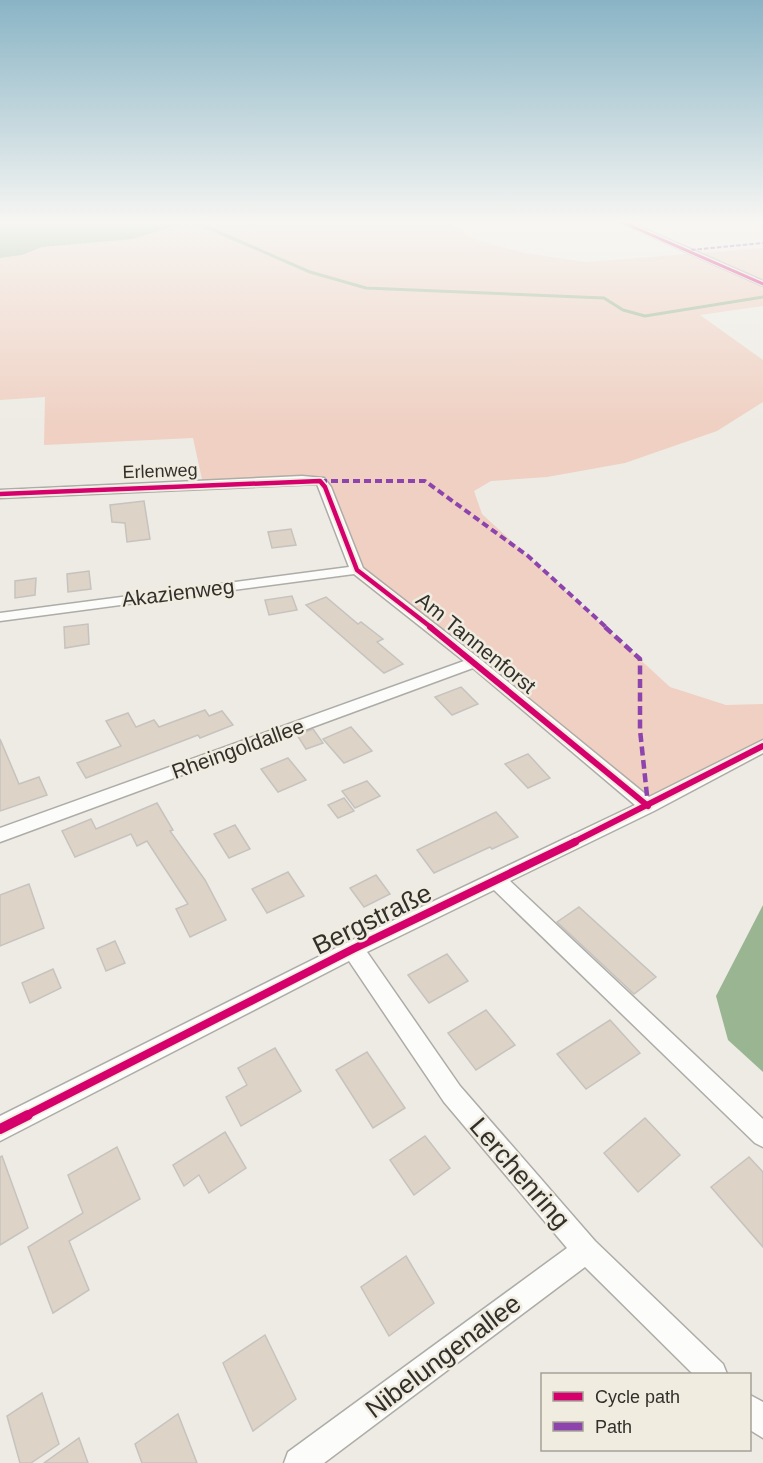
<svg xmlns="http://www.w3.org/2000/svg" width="763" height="1463" font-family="Helvetica,sans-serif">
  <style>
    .green { fill: #efd0c2 }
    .water { fill: #9ab591 }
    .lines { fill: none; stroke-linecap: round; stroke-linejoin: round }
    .stream { stroke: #9ab591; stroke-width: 3 }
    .building { fill: #ded3c7; stroke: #c6c3bf; stroke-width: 1.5 }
    .street-casing { stroke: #aeaca7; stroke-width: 3 }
    .street { fill: #fcfcfb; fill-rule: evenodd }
    .quiet-far2 { stroke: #8e44ad; stroke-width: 2; stroke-dasharray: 4.5 2; stroke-linecap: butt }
    .quiet-far1 { stroke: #8e44ad; stroke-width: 4; stroke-dasharray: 7 4; stroke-linecap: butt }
    .quiet { stroke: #8e44ad; stroke-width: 4.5; stroke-dasharray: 9 4.5; stroke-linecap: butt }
    .cycleway-far4-casing { stroke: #f1ece0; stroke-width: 4.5 }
    .cycleway-far3-casing { stroke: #f1ece0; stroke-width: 8 }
    .cycleway-far2-casing { stroke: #f1ece0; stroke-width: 10 }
    .cycleway-far1-casing { stroke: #f1ece0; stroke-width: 11 }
    .cycleway-casing { stroke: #f1ece0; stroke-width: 14 }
    .cycleway-far4 { stroke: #d6006c; stroke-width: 3 }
    .cycleway-far3 { stroke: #d6006c; stroke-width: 4.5 }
    .cycleway-far2 { stroke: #d6006c; stroke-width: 6 }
    .cycleway-far1 { stroke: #d6006c; stroke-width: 8 }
    .cycleway { stroke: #d6006c; stroke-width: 10 }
    .labels { text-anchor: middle; stroke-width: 5; stroke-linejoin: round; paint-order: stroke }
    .far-street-label { font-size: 18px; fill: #32302c; stroke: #f1ece0 }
    .street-label { font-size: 21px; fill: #32302c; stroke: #f1ece0 }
    .near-street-label { font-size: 26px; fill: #32302c; stroke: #f1ece0 }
  </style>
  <rect width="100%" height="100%" fill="#edebe4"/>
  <path class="green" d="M 209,222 L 445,222 L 476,240 L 525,253 L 586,262 L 763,248 L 763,306 L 700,315 L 763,360 L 763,402 L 717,431 L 625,463 L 547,477 L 491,481 L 474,491 L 482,514 L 670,687 L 726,705 L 763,704 L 763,746 L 648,806 L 357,570 L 320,481 L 203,484 L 193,438 L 44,445 L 45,397 L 0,400 L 0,258 L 22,255 L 42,247 L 131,239 L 167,228 Z"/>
  <g class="water">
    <path d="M 0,222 L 209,222 L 167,228 L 132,239 L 42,247 L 22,255 L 0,258 Z"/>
    <path d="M 763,905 L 763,1072 L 728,1040 L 716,996 Z"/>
  </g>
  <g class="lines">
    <path class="stream" d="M 188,222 L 202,225 L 310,272 L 366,288 L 604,298 L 623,310 L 645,316 L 763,297"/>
  </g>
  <g class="building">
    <path d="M 144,501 L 150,539 L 127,542 L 125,523 L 112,522 L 110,505 Z"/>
    <path d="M 291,529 L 296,545 L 272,548 L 268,532 Z"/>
    <path d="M 89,571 L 91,589 L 68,592 L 67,574 Z"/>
    <path d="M 36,578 L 35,595 L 15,598 L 15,581 Z"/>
    <path d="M 292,596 L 297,610 L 269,615 L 265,600 Z"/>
    <path d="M 326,597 L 358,624 L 361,622 L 383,639 L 377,642 L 403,664 L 384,673 L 306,605 Z"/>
    <path d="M 88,624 L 89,644 L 65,648 L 64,627 Z"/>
    <path d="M 461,687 L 478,704 L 452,715 L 435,697 Z"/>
    <path d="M 205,710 L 209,716 L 222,711 L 233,725 L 200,738 L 198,735 L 86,778 L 77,763 L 121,746 L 106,721 L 128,713 L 136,727 L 154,720 L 159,727 Z"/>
    <path d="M 351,727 L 372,751 L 344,763 L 323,739 Z"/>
    <path d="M 313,729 L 323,743 L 306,749 L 297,735 Z"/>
    <path d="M 0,739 L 19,784 L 39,777 L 47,795 L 0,811 Z"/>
    <path d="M 528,754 L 550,778 L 528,788 L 505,764 Z"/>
    <path d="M 288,758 L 306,780 L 278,792 L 261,769 Z"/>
    <path d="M 367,781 L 380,796 L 355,808 L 342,791 Z"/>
    <path d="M 344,798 L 354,811 L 338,818 L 328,805 Z"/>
    <path d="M 157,803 L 173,830 L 170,831 L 205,880 L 226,920 L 190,937 L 176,909 L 188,904 L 147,841 L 137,846 L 131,834 L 75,857 L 62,831 L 91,819 L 96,829 Z"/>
    <path d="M 496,812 L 518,837 L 492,849 L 490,847 L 434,873 L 417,850 Z"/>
    <path d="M 235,825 L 250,849 L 229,858 L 214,834 Z"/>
    <path d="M 288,872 L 304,896 L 267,913 L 252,889 Z"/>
    <path d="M 376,875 L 390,894 L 364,907 L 350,888 Z"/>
    <path d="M 29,884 L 44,928 L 0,946 L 0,895 Z"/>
    <path d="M 579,907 L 656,977 L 634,994 L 557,922 Z"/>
    <path d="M 115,941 L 125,963 L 106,971 L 97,949 Z"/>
    <path d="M 447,954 L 468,981 L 429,1003 L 408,975 Z"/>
    <path d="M 53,969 L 61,988 L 30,1003 L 22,983 Z"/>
    <path d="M 486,1010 L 515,1045 L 476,1070 L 448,1033 Z"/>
    <path d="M 610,1020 L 640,1053 L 586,1089 L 557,1054 Z"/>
    <path d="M 275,1048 L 301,1091 L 241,1126 L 226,1097 L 247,1085 L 238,1068 Z"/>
    <path d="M 367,1052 L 405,1108 L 373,1128 L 336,1070 Z"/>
    <path d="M 645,1118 L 680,1155 L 638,1192 L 604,1153 Z"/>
    <path d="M 225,1132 L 246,1168 L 209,1193 L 199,1175 L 184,1186 L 173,1165 Z"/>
    <path d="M 425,1136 L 450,1168 L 414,1195 L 390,1160 Z"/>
    <path d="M 117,1147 L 140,1199 L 69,1241 L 89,1290 L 53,1313 L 28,1247 L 83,1213 L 68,1175 Z"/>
    <path d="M 2,1156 L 28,1228 L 0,1245 L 0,1157 Z"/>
    <path d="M 749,1157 L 763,1172 L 763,1247 L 711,1187 Z"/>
    <path d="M 406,1256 L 434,1303 L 389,1336 L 361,1287 Z"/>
    <path d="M 265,1335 L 296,1399 L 253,1431 L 223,1363 Z"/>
    <path d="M 42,1393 L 59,1444 L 31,1463 L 20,1463 L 7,1416 Z"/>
    <path d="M 178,1414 L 197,1463 L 142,1463 L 135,1444 Z"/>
    <path d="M 79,1438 L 88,1463 L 44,1463 Z"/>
  </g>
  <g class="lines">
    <defs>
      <g id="street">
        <path d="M 619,222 L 629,222 L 763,281 L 763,286 Z"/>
        <path d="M 302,476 L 324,478 L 331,487 L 363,568 L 480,659 L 649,797 L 763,740 L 763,753 L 654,811 L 510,881 L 763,1119 L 763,1147 L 755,1143 L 494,890 L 367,952 L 460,1086 L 595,1241 L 723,1364 L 727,1374 L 693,1374 L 585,1267 L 324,1463 L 284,1463 L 288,1452 L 567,1248 L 444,1102 L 349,961 L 0,1141 L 0,1116 L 346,943 L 635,805 L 473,668 L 0,842 L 0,828 L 464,661 L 354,574 L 0,621 L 0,613 L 349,567 L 317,484 L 0,498 L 0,490 Z"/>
        <path d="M 750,1395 L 763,1402 L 763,1438 L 750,1430 Z"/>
      </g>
    </defs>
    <use href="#street" class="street-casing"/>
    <use href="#street" class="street"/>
    <path class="quiet-far2" d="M 691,250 L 763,243"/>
    <path class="quiet-far1" d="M 320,481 L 425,481 L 528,556 L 607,628"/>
    <path class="quiet" d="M 605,627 L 640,659 L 640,730 L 648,805"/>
    <defs>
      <path id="cycleway-far4" d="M 622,222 L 763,284"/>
      <path id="cycleway-far3" d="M 0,494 L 320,481 L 325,487 L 357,570 L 432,628"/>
      <g id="cycleway-far2">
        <path d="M 430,627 L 648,806"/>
        <path d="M 572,843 L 763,746"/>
      </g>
      <path id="cycleway-far1" d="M 25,1116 L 353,949 L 575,842"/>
      <path id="cycleway" d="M 0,1129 L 28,1115"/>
    </defs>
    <use href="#cycleway-far4" class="cycleway-far4-casing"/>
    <use href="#cycleway-far3" class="cycleway-far3-casing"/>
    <use href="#cycleway-far2" class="cycleway-far2-casing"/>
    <use href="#cycleway-far1" class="cycleway-far1-casing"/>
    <use href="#cycleway" class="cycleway-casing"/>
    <use href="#cycleway-far4" class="cycleway-far4"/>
    <use href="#cycleway-far3" class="cycleway-far3"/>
    <use href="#cycleway-far2" class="cycleway-far2"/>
    <use href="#cycleway-far1" class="cycleway-far1"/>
    <use href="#cycleway" class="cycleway"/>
  </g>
  <linearGradient id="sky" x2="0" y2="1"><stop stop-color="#89b4c5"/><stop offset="0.52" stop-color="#f7f6f3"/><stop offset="1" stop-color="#f7f6f3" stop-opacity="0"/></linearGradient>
  <rect width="763" height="427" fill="url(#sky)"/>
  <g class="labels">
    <g class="far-street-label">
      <text transform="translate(160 471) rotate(-2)" y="6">Erlenweg</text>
    </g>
    <g class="street-label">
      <text transform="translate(178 593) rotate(-7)" y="7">Akazienweg</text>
      <text transform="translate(476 643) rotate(39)" y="7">Am Tannenforst</text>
      <text transform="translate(238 749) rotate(-20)" y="7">Rheingoldallee</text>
    </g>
    <g class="near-street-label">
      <text transform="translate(372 919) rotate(-26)" y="9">Bergstraße</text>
      <text transform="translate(520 1173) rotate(49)" y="9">Lerchenring</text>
      <text transform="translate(443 1356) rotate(-37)" y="9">Nibelungenallee</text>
    </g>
  </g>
  <rect x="541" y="1373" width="210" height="78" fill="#f1ece0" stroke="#a5a198" stroke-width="1.5"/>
  <rect x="553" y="1392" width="30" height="9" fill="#d6006c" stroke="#a5a198" stroke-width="1.5"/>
  <text x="595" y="1403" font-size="18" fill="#32302c">Cycle path</text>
  <rect x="553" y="1422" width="30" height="9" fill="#8e44ad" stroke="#a5a198" stroke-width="1.5"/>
  <text x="595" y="1433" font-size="18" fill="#32302c">Path</text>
</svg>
